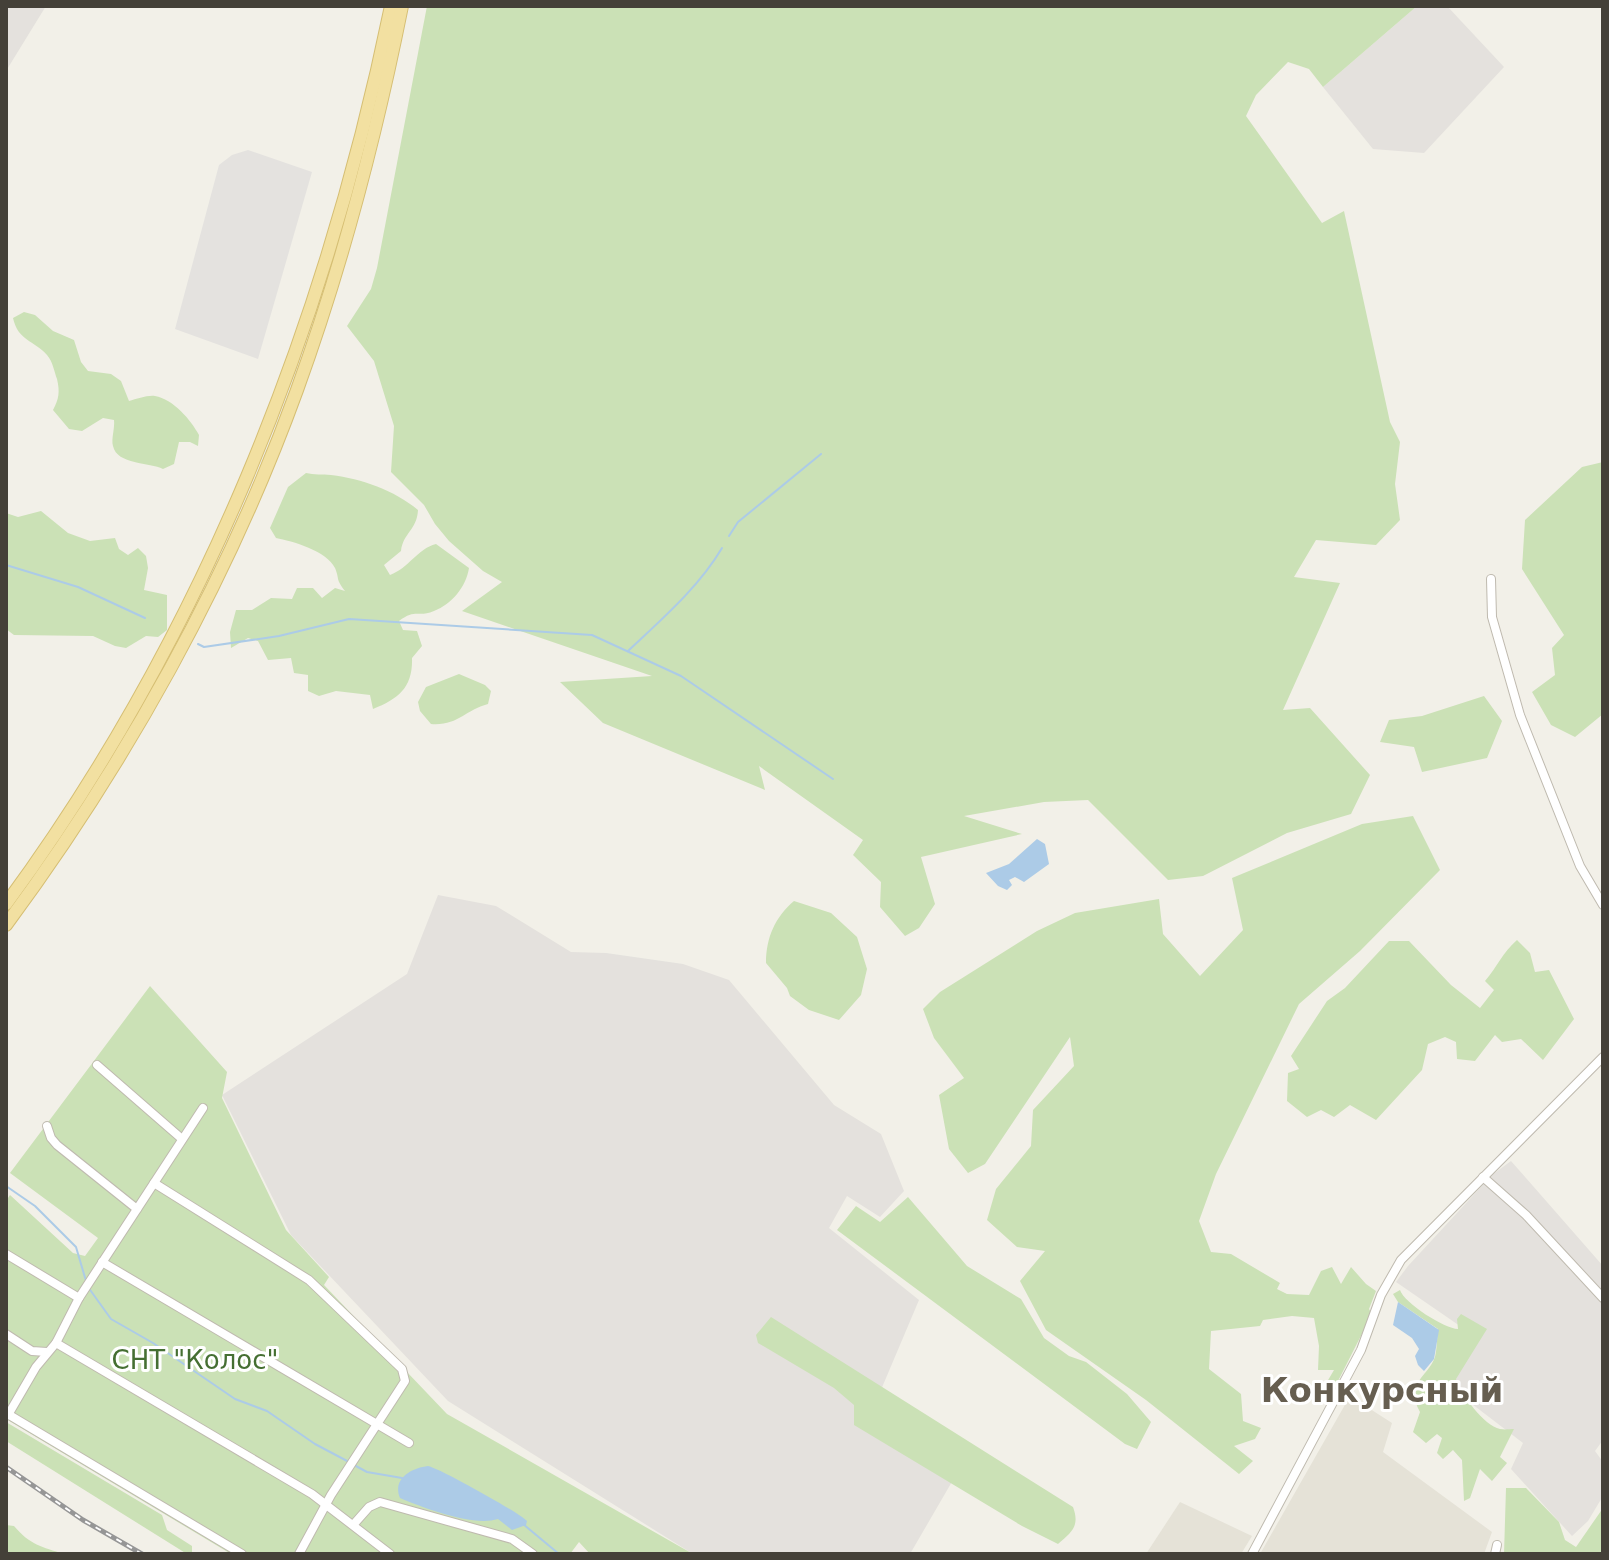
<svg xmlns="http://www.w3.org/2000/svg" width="1609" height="1560" font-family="'DejaVu Sans',sans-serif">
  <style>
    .residential { fill: #e5e2d7 }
    .industrial { fill: #e4e1dd }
    .green { fill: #cbe1b6 }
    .parking { fill: #e4e2df }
    .water { fill: #accbe7 }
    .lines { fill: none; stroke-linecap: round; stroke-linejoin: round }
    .stream { stroke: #accbe7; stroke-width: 2 }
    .street-casing { stroke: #bfbaaf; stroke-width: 10 }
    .primary-casing { stroke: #d5be73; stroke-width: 14 }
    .street { stroke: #fff; stroke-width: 8 }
    .primary { stroke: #f2e0a1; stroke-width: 12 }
    .rail-casing { stroke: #969696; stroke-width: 5 }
    .rail { stroke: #fff; stroke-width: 2; stroke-dasharray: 6; stroke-linecap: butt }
    .labels { text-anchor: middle; stroke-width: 6; stroke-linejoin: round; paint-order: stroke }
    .park-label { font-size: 26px; fill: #456f32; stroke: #fff }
    .district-label { font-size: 34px; font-weight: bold; fill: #665e50; stroke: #fff }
  </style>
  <rect width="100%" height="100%" fill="#f2f0e8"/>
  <g class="residential">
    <path d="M 1350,1396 L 1392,1423 L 1383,1452 L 1492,1532 L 1484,1554 L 1260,1554 Z"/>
    <path d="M 1180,1502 L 1252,1536 L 1241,1554 L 1146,1554 Z"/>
  </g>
  <g class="industrial">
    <path d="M 6,6 L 46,6 L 6,71 Z"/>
    <path d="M 1417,6 L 1447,6 L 1504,67 L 1424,153 L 1373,149 L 1323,87 Z"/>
    <path d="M 438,895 L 496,906 L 571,952 L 606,953 L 683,964 L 729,980 L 834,1105 L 881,1134 L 904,1191 L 880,1217 L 847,1196 L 829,1228 L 919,1300 L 864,1430 L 953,1480 L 910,1554 L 693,1554 L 448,1401 L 291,1235 L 222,1095 L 407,974 Z"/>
    <path d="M 1511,1161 L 1603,1266 L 1603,1440 L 1595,1451 L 1603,1462 L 1603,1496 L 1588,1521 L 1572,1536 L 1511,1469 L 1523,1443 L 1455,1391 L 1449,1374 L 1473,1335 L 1396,1282 L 1408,1266 L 1492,1175 Z"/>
  </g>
  <g class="green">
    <path d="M 427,6 L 1417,6 L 1323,87 L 1309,69 L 1288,62 L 1256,95 L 1246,116 L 1322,223 L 1344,211 L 1390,422 L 1400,442 L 1395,484 L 1400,520 L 1376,545 L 1316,540 L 1294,577 L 1340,583 L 1283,710 L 1310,708 L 1370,775 L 1351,814 L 1287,833 L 1203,876 L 1168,880 L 1088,800 L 1044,802 L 964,816 L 1022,834 L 921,857 L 935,904 L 919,928 L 905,936 L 880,907 L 881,882 L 853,855 L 863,840 L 759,766 L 765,790 L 603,723 L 560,682 L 652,676 L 462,611 L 502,582 L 483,571 L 449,541 L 435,524 L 424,505 L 391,472 L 394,426 L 374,361 L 347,326 L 371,289 L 377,268 Z"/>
    <path d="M 24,312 L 35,315 L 53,331 L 74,340 L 81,362 L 88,371 L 111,374 L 121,381 L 129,401 C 137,399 147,395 155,396 C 173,399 191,420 199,435 L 198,446 L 190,442 L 179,442 L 174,464 L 163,469 C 150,462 117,465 113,446 C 111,439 115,428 114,420 L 103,418 L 82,431 L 69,429 L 53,410 C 59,399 60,392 57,379 C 54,371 53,362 47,355 C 34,340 18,341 13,318 Z"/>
    <path d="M 1603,462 L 1603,714 L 1575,737 L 1551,725 L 1532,692 L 1555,675 L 1552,648 L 1564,635 L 1522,569 L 1525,520 L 1582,467 Z"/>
    <path d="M 306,473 C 314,475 322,474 331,475 C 362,479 394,490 418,510 C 417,530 403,533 401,551 L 384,565 L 390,575 C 409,568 417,549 436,544 L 469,568 C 466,587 452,604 434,611 C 418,618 416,608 399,621 L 403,630 L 417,631 L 422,646 L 412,658 C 413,687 399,699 373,709 L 370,695 L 336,691 L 319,696 L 308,691 L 308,675 L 294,673 L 291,658 L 268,660 L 258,641 L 248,638 L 231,648 L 230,632 L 236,610 L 252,610 L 271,598 L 292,599 L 297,588 L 313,588 L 322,598 L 335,588 L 345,591 C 335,578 340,580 335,568 C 327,551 292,541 276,538 L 270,528 L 288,487 Z"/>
    <path d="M 41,511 L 68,533 L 90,541 L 115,538 L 119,549 L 128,555 L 138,548 L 146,556 L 148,568 L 144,590 L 167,595 L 167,630 L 158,637 L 146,636 L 126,648 L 115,646 L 93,636 L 14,635 L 6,629 L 6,513 L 18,517 Z"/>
    <path d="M 459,674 L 485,685 L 491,691 L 488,704 C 465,710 458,726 431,724 L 420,711 L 418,702 L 426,687 Z"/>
    <path d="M 1484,696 L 1502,721 L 1487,758 L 1422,772 L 1414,747 L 1380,742 L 1389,720 L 1422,716 Z"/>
    <path d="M 1413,816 L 1440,870 L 1360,951 L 1299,1004 L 1216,1174 L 1199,1221 L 1211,1252 L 1231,1254 L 1280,1283 L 1277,1289 L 1287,1294 L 1309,1295 L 1321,1271 L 1332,1267 L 1341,1284 L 1351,1267 L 1366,1284 L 1376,1291 L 1369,1309 L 1372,1314 L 1338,1381 L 1324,1387 L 1334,1370 L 1318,1370 L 1319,1346 L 1314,1318 L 1292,1316 L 1263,1320 L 1260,1326 L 1211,1331 L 1209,1369 L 1241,1394 L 1243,1421 L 1261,1428 L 1255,1439 L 1234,1446 L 1253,1461 L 1239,1474 L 1146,1400 L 1046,1330 L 1020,1281 L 1045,1251 L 1017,1247 L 987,1220 L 996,1189 L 1031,1146 L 1033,1110 L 1074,1066 L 1070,1037 L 985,1164 L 968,1173 L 949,1149 L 939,1095 L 964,1078 L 934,1038 L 923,1009 L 940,992 L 1037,931 L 1075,913 L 1159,899 L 1163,934 L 1200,976 L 1243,930 L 1232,878 L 1362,824 Z"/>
    <path d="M 794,901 L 831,913 L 857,937 L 867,969 L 861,995 L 839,1020 L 809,1010 L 790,996 L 787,988 L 766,963 C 766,938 775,917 794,901 Z"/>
    <path d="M 1517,940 L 1530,953 L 1535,972 L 1549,970 L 1574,1019 L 1543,1060 L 1521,1039 L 1502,1042 L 1495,1035 L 1475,1061 L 1457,1059 L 1456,1042 L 1445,1037 L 1428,1044 L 1422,1070 L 1376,1120 L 1350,1105 L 1334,1117 L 1321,1110 L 1307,1117 L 1287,1101 L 1288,1073 L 1299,1069 L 1291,1056 L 1327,1001 L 1345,988 L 1389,941 L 1409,941 L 1451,985 L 1480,1008 L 1494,990 L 1485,981 C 1497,967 1503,952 1517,940 Z"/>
    <path d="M 150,986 L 227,1072 L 222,1098 L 286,1230 L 329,1277 L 324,1285 L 447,1414 L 693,1554 L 590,1554 L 579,1542 L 570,1554 L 231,1554 L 6,1419 L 6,1201 L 10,1195 L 73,1253 L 85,1256 L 98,1238 L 10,1173 Z"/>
    <path d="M 908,1197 L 967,1266 L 1021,1299 L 1044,1338 L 1069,1356 L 1086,1362 L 1127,1394 L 1151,1422 L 1137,1449 L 1125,1444 L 837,1230 L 856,1206 L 880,1222 Z"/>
    <path d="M 1400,1290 C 1404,1303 1445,1329 1458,1329 L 1457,1319 L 1461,1314 L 1487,1329 L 1456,1379 C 1461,1394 1484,1426 1500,1429 C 1505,1430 1510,1429 1514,1429 L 1500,1457 L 1507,1463 L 1492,1481 L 1480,1469 L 1470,1498 L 1464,1501 L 1462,1460 L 1453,1450 L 1443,1459 L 1437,1453 L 1442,1438 L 1437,1434 L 1426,1443 L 1413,1432 L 1420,1412 C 1404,1383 1428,1377 1435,1357 C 1437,1349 1437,1338 1438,1329 L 1398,1302 L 1393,1294 Z"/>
    <path d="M 771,1317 L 1073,1507 C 1080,1526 1072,1532 1058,1544 L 1022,1526 L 854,1425 L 854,1405 L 834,1388 L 758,1343 L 756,1335 Z"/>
    <path d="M 6,1422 L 162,1515 L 167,1530 L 192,1546 L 192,1554 L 187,1554 L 6,1441 Z"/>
    <path d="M 1506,1488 L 1526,1488 L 1559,1522 L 1565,1540 L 1576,1547 L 1603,1508 L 1603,1554 L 1504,1554 Z"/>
    <path d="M 6,1525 L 14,1526 C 30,1545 42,1547 64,1554 L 6,1552 Z"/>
  </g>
  <path class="parking" d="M 248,150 L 312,172 L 258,359 L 175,329 L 219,165 L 232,155 Z"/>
  <g class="water">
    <path d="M 1037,839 L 1045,844 L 1049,864 L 1024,882 L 1015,877 L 1009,880 L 1012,885 L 1007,890 L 998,886 L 986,873 L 1009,864 Z"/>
    <path d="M 1398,1302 L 1439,1330 L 1434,1359 L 1424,1371 L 1418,1365 L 1415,1356 L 1419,1349 L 1412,1338 L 1393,1325 Z"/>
    <path d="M 428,1466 C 439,1468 518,1512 527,1521 L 526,1525 L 512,1530 L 498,1519 C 473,1527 424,1508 400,1498 C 392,1479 411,1468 428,1466 Z"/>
  </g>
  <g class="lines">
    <g class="stream">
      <path d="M 729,536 L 738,522 L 821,454"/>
      <path d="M 6,565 L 78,587 L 145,618"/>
      <path d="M 198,644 L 204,647 L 279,636 L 349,619 L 592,635 L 681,676 L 833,779"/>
      <path d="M 628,651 C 662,619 699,587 722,548"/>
      <path d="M 6,1186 L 35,1206 L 76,1247 L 86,1281"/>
      <path d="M 88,1287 L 111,1319 L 153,1343 L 235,1399 L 267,1411 L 315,1444 L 349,1462"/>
      <path d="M 354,1465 L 367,1472 L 402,1478"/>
      <path d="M 523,1524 L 559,1554"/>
    </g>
    <defs>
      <g id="street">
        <path d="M 1491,579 L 1492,617 L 1520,715 L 1580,866 L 1603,905"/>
        <path d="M 97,1065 L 182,1139"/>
        <path d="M 47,1126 L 51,1138 L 57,1145 L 137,1209"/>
        <path d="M 1483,1177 L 1526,1215 L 1603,1298"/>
        <path d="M 154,1183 L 309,1280 L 402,1369 L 405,1381 L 331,1495 L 299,1554"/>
        <path d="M 6,1254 L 79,1298"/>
        <path d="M 102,1262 L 409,1443"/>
        <path d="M 6,1334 L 32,1351 L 47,1352"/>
        <path d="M 56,1343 L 312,1494 L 390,1554"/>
        <path d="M 6,1413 L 242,1554"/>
        <path d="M 8,1415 L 36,1367 L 56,1343 L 79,1298 L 203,1108"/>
        <path d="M 354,1524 L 369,1507 L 380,1502 L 512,1539 L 533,1554"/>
        <path d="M 1252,1554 L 1361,1350 L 1381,1295 L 1401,1260 L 1603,1057"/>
        <path d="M 1495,1554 L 1497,1545"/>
      </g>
      <g id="primary">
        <path d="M 6,904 C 202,638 325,328 391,6"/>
        <path d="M 6,925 C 126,763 228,580 297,390 C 342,266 376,136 402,6"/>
      </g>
    </defs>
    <use href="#street" class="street-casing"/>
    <use href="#primary" class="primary-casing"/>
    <use href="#street" class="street"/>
    <use href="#primary" class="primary"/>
    <defs>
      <path id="rail" d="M 6,1467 L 83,1520 L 142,1554"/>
    </defs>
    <use href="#rail" class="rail-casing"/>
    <use href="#rail" class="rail"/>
  </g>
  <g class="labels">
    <g class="park-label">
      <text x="195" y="1369">СНТ "Колос"</text>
    </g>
    <g class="district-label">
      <text x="1382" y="1402">Конкурсный</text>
    </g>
  </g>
  <rect width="1609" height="1560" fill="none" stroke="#444038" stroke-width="16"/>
</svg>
